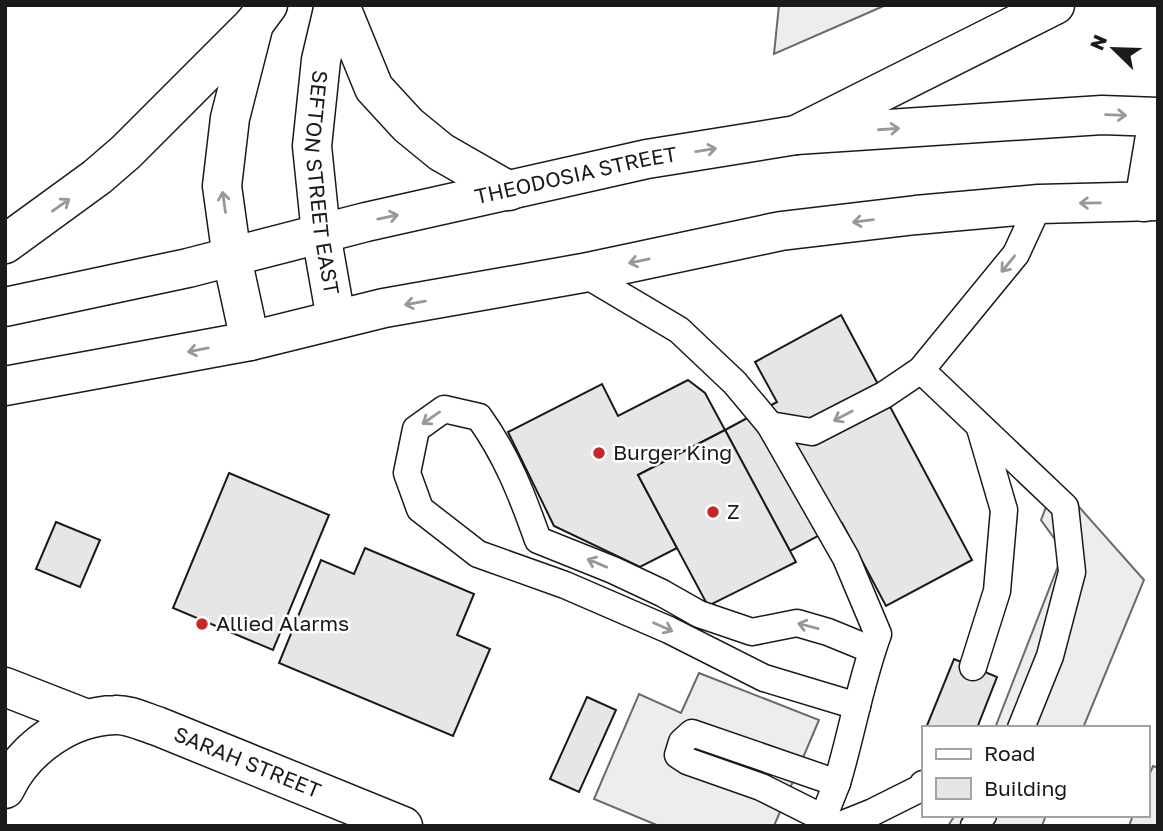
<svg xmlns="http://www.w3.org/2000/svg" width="1163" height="831" font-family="'Golos Text',sans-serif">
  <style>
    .parking { fill: #ededed; stroke: #6a6a6a; stroke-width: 2 }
    .building { fill: #e6e6e6; stroke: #1a1a1a; stroke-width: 2 }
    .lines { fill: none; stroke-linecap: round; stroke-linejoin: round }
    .lane-casing { stroke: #1a1a1a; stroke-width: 29 }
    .street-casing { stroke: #1a1a1a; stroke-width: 41 }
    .secondary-casing { stroke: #1a1a1a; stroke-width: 41 }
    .primary-casing { stroke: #1a1a1a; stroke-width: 41 }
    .highway-casing { stroke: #1a1a1a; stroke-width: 41 }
    .lane { stroke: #fff; stroke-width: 26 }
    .street { stroke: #fff; stroke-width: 38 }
    .secondary { stroke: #fff; stroke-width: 38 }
    .primary { stroke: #fff; stroke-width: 38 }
    .highway { stroke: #fff; stroke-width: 38 }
    .oneway { stroke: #989898 }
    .poi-dot { fill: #c62828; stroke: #fff; stroke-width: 2.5 }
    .labels { text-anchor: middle; stroke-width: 5; stroke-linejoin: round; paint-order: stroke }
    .street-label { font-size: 21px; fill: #1a1a1a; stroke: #fff }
    .poi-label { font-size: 21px; fill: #1a1a1a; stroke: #fff; text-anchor: start }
  </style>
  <rect width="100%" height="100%" fill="#fff"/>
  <g class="parking">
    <path d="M 779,5 L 886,5 L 774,54 Z"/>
    <path d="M 1056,481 L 1144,580 L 1083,728 L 995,728 L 1058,566 L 1059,545 L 1041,520 Z"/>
    <path d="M 699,673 L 819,720 L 774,826 L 659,826 L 594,799 L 639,694 L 681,713 Z"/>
    <path d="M 1153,766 L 1158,768 L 1158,826 L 1129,826 L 1133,815 L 1147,815 L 1147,781 Z"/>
    <path d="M 955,815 L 1046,815 L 1042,826 L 948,826 Z"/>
  </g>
  <g class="building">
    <path d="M 841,315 L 972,560 L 886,606 L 842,523 L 790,551 L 725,430 L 777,402 L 755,362 Z"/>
    <path d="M 688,380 L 705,393 L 725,430 L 638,475 L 677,548 L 640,567 L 554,526 L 508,432 L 602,384 L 618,416 Z"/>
    <path d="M 725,430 L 796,562 L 708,606 L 638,475 Z"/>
    <path d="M 229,473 L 329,515 L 273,650 L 173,608 Z"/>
    <path d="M 56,522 L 100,540 L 80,587 L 36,569 Z"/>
    <path d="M 365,548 L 474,594 L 457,635 L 490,649 L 453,736 L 279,663 L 321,560 L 354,574 Z"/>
    <path d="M 954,659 L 997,677 L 977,728 L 926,728 Z"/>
    <path d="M 587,697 L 616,710 L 579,792 L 550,779 Z"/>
  </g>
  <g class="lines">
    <defs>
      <g id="lane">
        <path d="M 583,273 L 679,330 L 735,383 L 770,425 L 812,432 L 884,395 L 921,370 L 1016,254 L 1039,204"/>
        <path d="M 921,370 L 1065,507 L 1072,572 L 1050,656 L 1021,728"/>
        <path d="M 770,425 L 846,558 L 878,634 C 860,683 852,733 837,783"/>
        <path d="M 973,667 L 997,591 L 1004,510 L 980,428"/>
        <path d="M 857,706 L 764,678 L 669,630 L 565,585 L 478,554 L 420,509 L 407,473 L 416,429 L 444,409 L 479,417 C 507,456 522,495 538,540 L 613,570 L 662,593 L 699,614 L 752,632 L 797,623 L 828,632 L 872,650"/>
        <path d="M 820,826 L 837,783 L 692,733 L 682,742 L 678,755 L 687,761 L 761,787 L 823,818"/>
        <path d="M 838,826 L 873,812 L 921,788 L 923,784"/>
        <path d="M 974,826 L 983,815"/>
      </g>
      <g id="street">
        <path d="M 5,687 L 87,719"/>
        <path id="s1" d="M 5,789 C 24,748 70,716 115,715 C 128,714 144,722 157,726 L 403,826"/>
      </g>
      <g id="secondary">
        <path d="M 796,135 L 1055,5"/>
        <path d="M 1144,202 L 1158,118"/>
      </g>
      <g id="primary">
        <path id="s2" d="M 334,5 L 321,60 L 312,146 L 321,234 L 336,319"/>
        <path d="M 250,341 L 232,258 L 222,186 L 230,118 L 254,24 L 268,5"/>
      </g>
      <g id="highway">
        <path d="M 340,5 L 374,88 L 408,125 L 441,152 L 509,191"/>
        <path d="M 5,244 L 97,177 L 126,152 L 254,24"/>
        <path id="s3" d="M 5,307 L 188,268 L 366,222 L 647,159 L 796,135 L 1102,115 L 1158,117"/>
        <path d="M 5,386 L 250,341 L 384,308 L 583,273 L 781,231 L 916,215 L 1039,204 L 1158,201"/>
      </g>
    </defs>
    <use href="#lane" class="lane-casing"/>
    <use href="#street" class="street-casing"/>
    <use href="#secondary" class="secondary-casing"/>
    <use href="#primary" class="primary-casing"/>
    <use href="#highway" class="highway-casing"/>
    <use href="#lane" class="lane"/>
    <use href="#street" class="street"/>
    <use href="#secondary" class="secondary"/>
    <use href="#primary" class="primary"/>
    <use href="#highway" class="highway"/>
  </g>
  <defs><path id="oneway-shaft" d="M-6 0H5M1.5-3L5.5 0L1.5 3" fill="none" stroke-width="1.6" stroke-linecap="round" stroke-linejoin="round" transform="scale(1.75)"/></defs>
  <g class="oneway">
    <use href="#oneway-shaft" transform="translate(1116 115) rotate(2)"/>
    <use href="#oneway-shaft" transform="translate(889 129) rotate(-4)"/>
    <use href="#oneway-shaft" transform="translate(706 150) rotate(-9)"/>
    <use href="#oneway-shaft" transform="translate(224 202) rotate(-98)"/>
    <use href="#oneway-shaft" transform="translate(1090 203) rotate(179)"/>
    <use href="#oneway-shaft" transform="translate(61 205) rotate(-35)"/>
    <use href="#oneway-shaft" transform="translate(388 217) rotate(-12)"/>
    <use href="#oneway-shaft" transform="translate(863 221) rotate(173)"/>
    <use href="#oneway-shaft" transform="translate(639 261) rotate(168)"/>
    <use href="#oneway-shaft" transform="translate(1008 264) rotate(129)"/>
    <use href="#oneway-shaft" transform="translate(415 303) rotate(170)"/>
    <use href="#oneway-shaft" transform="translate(198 350) rotate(169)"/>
    <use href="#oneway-shaft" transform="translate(843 416) rotate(152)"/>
    <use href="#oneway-shaft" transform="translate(431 418) rotate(145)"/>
    <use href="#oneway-shaft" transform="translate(597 563) rotate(-157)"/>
    <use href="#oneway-shaft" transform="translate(808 626) rotate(-165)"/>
    <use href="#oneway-shaft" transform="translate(663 627) rotate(24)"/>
  </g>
  <g class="poi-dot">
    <circle cx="599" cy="453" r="7"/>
    <circle cx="713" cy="512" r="7"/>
    <circle cx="202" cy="624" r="7"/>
  </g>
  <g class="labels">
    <g class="street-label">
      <text dy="7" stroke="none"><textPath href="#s3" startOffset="586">THEODOSIA STREET</textPath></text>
      <text dy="7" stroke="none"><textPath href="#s2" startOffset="180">SEFTON STREET EAST</textPath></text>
      <text dy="7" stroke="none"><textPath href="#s1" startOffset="280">SARAH STREET</textPath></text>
    </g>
    <g class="poi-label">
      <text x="613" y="460">Burger King</text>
      <text x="727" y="519">Z</text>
      <text x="216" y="631">Allied Alarms</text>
    </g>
  </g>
  <rect width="1163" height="831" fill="none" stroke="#1a1a1a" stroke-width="14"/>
  <rect x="922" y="726" width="228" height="91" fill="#ffffff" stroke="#a3a3a3" stroke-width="2"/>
  <rect x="936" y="749" width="35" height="10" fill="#ffffff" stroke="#a3a3a3" stroke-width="2"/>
  <text x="984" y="761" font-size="21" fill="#1a1a1a">Road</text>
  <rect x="936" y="778" width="35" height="21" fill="#e6e6e6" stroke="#a3a3a3" stroke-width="2"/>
  <text x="984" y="796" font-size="21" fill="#1a1a1a">Building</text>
  <g transform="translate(1114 49) rotate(293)" stroke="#ffffff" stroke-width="5" paint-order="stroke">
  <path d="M0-5L12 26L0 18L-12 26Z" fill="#1a1a1a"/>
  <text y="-10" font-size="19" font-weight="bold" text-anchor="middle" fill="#1a1a1a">N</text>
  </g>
</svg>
